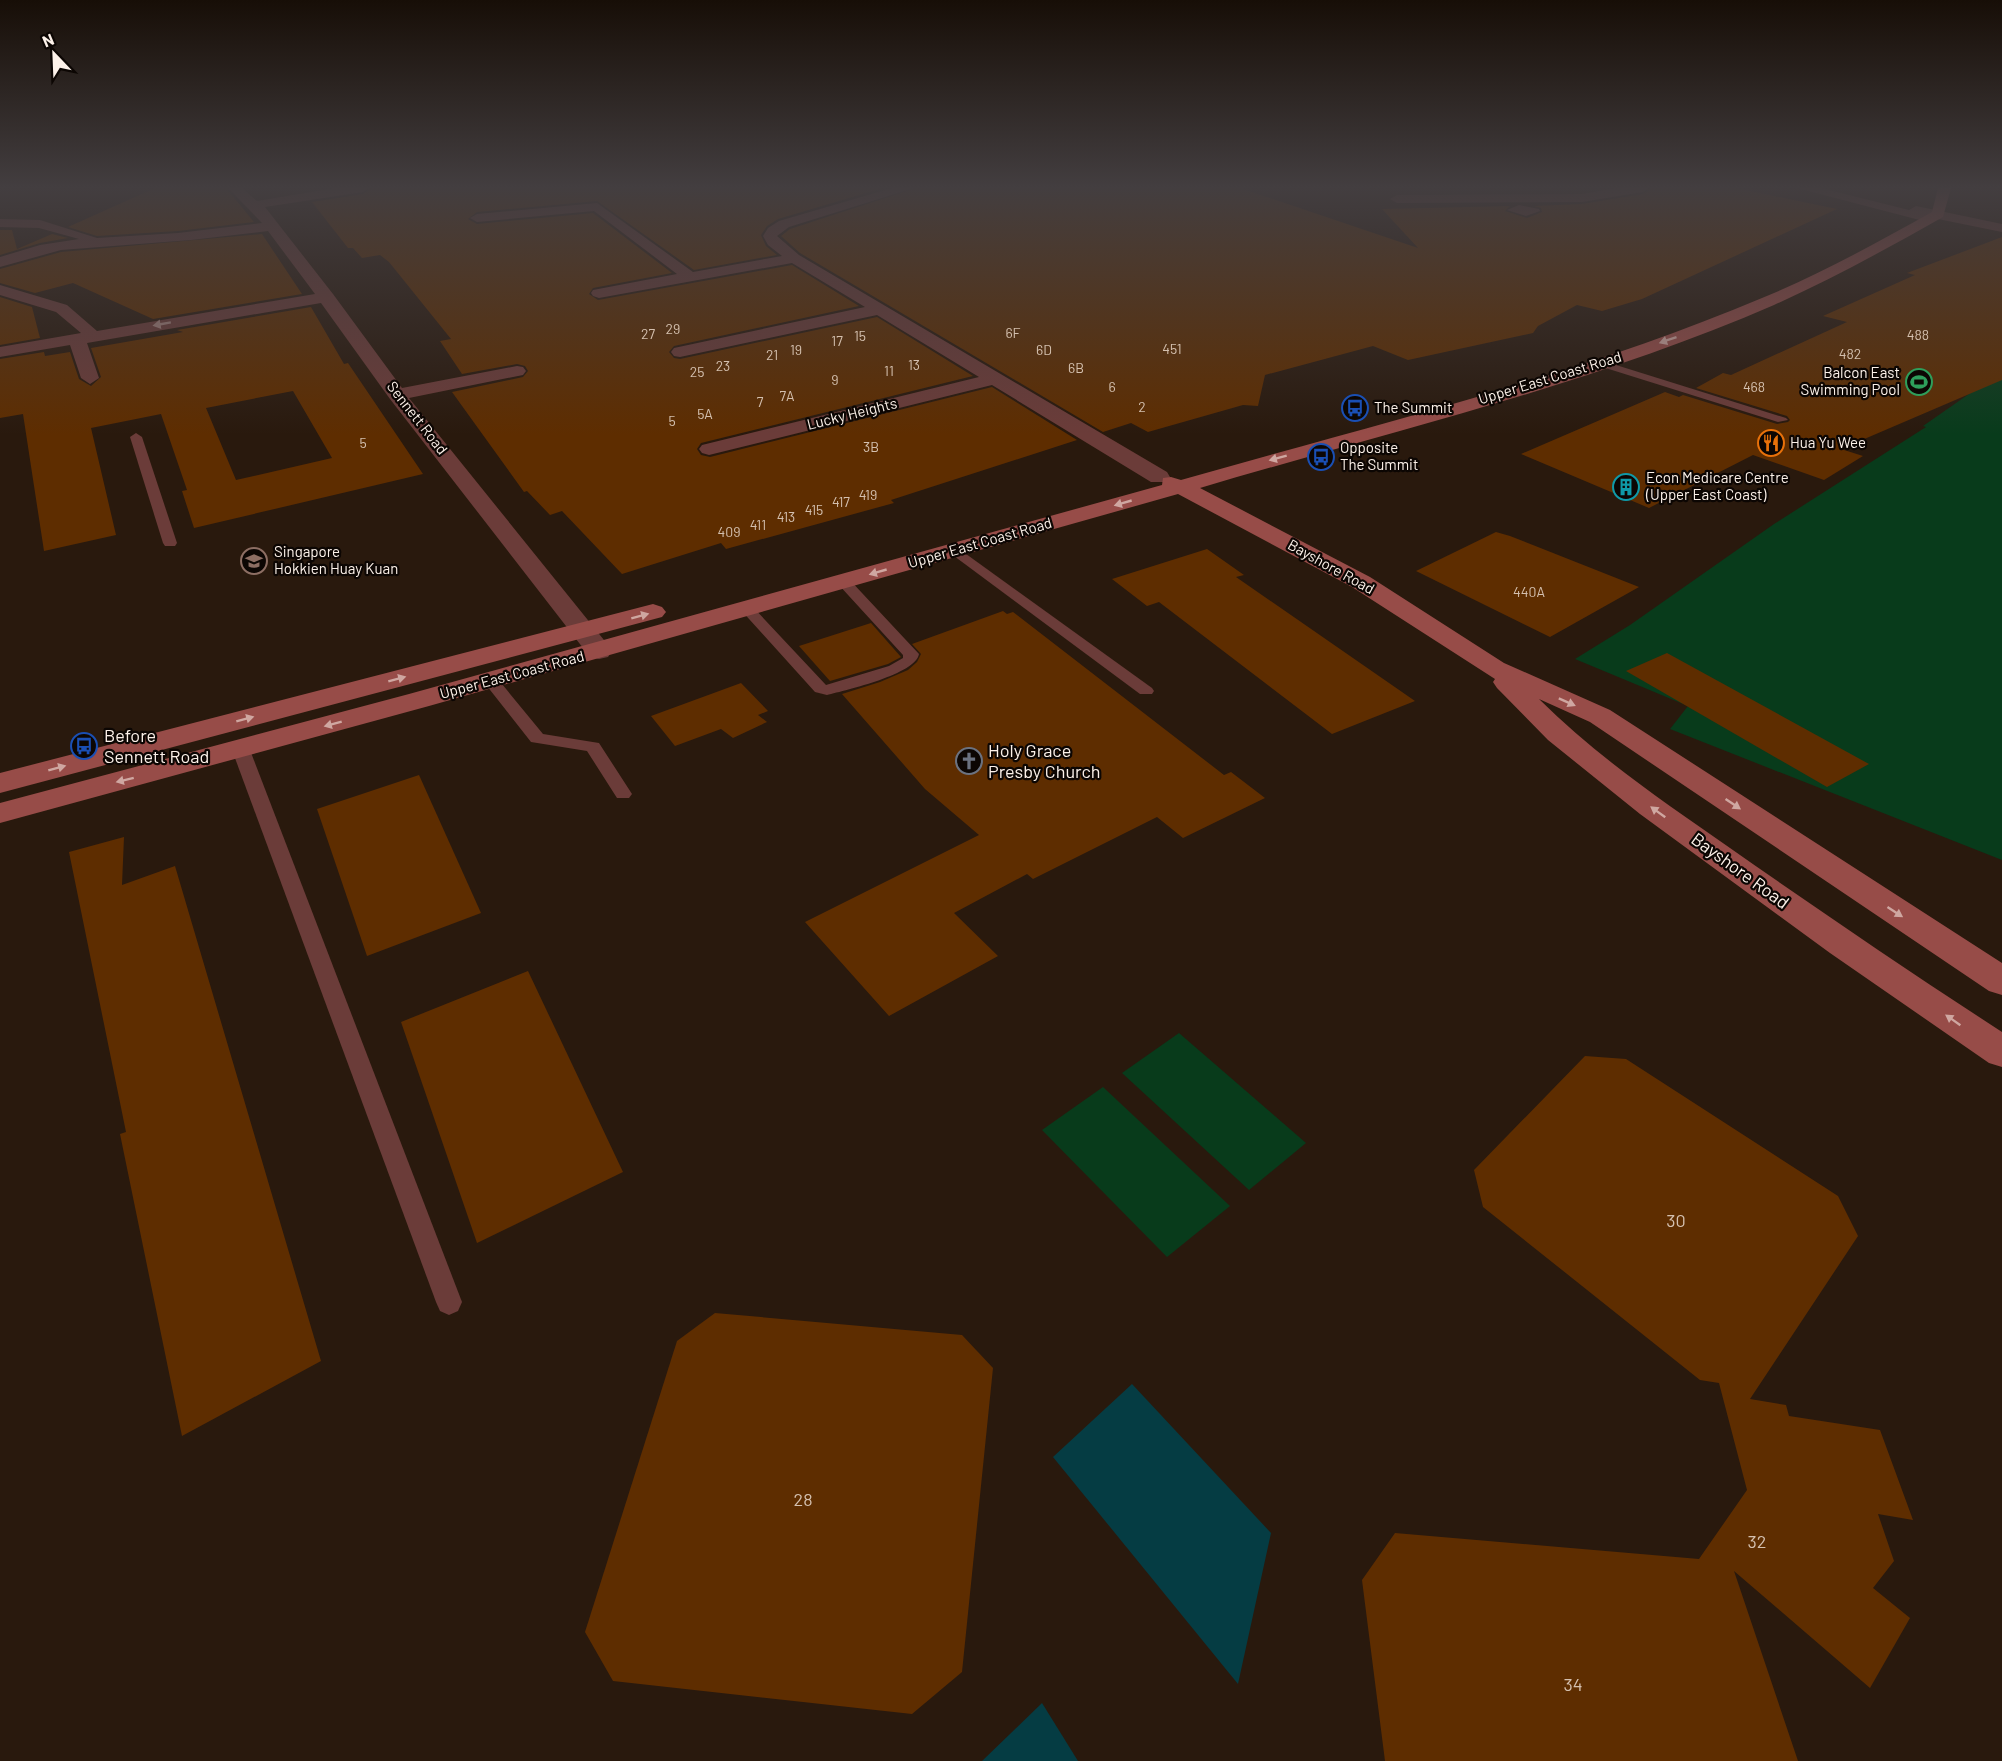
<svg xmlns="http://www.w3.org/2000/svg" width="2002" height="1761" font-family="Barlow,sans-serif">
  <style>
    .green { fill: #083b1b }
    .water { fill: #053c43 }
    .building { fill: #5e2d00; fill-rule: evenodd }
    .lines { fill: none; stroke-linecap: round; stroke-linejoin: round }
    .lane { fill: #6b3c39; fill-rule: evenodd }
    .street { fill: #6b3c39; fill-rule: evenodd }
    .secondary { fill: #974c48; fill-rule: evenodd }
    .oneway { fill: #a5847f }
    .oneway2 { fill: #cfa7a1 }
    .labels { text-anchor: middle; stroke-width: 4.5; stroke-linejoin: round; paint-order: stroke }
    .far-number-label { font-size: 14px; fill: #d4c0af }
    .far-poi-label { font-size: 15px; fill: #fcf1e9; stroke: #0c0603; text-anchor: start }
    .far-street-label { font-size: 15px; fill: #fcf1e9; stroke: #0c0603 }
    .poi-label { font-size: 18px; fill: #fcf1e9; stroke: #0c0603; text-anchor: start }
    .street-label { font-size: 18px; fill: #fcf1e9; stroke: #0c0603 }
    .near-number-label { font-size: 18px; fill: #d4c0af }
  </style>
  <rect width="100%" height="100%" fill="#29190d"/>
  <g class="green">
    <path d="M 2002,371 L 2002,860 L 1670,729 L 1688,706 L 1575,659 L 1630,625 L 1774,524 L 1926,427 L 1923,426 Z"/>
    <path d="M 1179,1033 L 1306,1143 L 1249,1190 L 1122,1073 Z"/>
    <path d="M 1103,1087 L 1230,1206 L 1167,1257 L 1042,1130 Z"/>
  </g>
  <g class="water">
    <path d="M 1132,1384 L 1271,1533 L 1238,1684 L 1053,1457 Z"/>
    <path d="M 1042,1703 L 1078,1761 L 982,1761 Z"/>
  </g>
  <g class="building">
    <path d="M 155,188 L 226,188 L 254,222 L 178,231 L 97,236 L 68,227 Z"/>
    <path d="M 371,188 L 883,188 L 778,219 L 767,226 L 761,235 L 766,246 L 777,255 L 694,270 L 597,201 L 477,212 L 468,219 L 477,224 L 593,213 L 672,273 L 593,288 L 589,294 L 598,300 L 792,265 L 859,306 L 674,346 L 669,352 L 674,358 L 680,359 L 877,317 L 973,376 L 701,443 L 697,449 L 701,455 L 710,457 L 992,387 L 1077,440 L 891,500 L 894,503 L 726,549 L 721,543 L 622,574 L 562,511 L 550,515 L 527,491 L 524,492 L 452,392 L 523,377 L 528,371 L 525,366 L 517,364 L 462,374 L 440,341 L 451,339 L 389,262 L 380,255 L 362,258 L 353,248 L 348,248 L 312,202 L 363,194 Z"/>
    <path d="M 916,188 L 1240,188 L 1418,248 L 1382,209 L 1510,206 L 1505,211 L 1527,218 L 1542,212 L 1541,208 L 1534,206 L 1582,204 L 1643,194 L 1651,188 L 1736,188 L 1837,209 L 1642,299 L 1602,311 L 1577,305 L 1538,326 L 1533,333 L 1408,360 L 1373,346 L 1265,375 L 1258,406 L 1243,405 L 1148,432 L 1131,423 L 1103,432 L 800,253 L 781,236 L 790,229 Z"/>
    <path d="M 0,230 L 12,230 L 17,249 L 52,234 L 68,238 L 40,243 L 0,255 Z"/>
    <path d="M 262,234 L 302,294 L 153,319 L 73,283 L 35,293 L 0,283 L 0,269 L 61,252 Z"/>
    <path d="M 2002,237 L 2002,380 L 1841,449 L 1863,456 L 1824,480 L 1753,455 L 1649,508 L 1521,454 L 1665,392 L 1679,397 L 1683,395 L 1777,424 L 1788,422 L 1790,420 L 1787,416 L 1696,388 L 1723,373 L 1731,375 L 1847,322 L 1823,316 L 1915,275 L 1907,273 Z"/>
    <path d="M 0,297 L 32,307 L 40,338 L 0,345 Z"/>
    <path d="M 311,307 L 344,364 L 348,363 L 423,474 L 194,528 L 182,491 L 187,490 L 161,414 L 91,428 L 116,535 L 44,551 L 23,414 L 0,418 L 0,359 L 44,352 L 45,356 L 70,352 L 79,379 L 91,386 L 101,377 L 91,348 L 183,332 L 177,330 ZM 293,391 L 332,458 L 236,480 L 206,408 Z"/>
    <path d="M 1496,532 L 1510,536 L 1639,587 L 1550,637 L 1416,571 Z"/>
    <path d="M 1207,549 L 1244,575 L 1236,577 L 1415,701 L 1332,734 L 1159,602 L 1147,606 L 1112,579 Z"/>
    <path d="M 1003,611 L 1007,614 L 1013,612 L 1224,775 L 1231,772 L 1265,798 L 1183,838 L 1157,817 L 1033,879 L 1027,874 L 954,913 L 998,956 L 889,1016 L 805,922 L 979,835 L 925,789 L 842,694 L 880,682 L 908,670 L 917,662 L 921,654 L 912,644 Z"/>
    <path d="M 871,623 L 901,657 L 888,664 L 830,681 L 799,646 Z"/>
    <path d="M 1667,653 L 1869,764 L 1827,787 L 1626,671 Z"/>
    <path d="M 741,683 L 768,711 L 758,715 L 767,722 L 733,738 L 721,729 L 675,746 L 651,716 Z"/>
    <path d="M 419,775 L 481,913 L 367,956 L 317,809 Z"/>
    <path d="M 124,837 L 122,885 L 175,866 L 321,1361 L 182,1436 L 120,1134 L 126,1132 L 69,852 Z"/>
    <path d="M 528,971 L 623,1172 L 477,1243 L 401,1022 Z"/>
    <path d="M 1585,1056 L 1626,1059 L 1838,1196 L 1858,1236 L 1750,1399 L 1786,1405 L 1789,1416 L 1880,1430 L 1913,1520 L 1878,1514 L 1894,1561 L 1873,1588 L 1910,1618 L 1870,1688 L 1734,1571 L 1798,1761 L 1385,1761 L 1362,1580 L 1395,1533 L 1699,1559 L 1747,1490 L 1719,1383 L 1700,1380 L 1483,1207 L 1474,1170 Z"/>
    <path d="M 715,1313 L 962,1335 L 993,1368 L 962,1672 L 912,1714 L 613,1681 L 585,1632 L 677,1341 Z"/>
  </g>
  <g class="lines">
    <g class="lane">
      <path d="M 1519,205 L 1539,209 L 1540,211 L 1526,216 L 1507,210 Z"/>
      <path d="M 1600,360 L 1786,418 L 1788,420 L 1778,422 L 1596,365 L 1596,361 Z"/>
      <path d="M 136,433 L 142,437 L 177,543 L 175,546 L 165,546 L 163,543 L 130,437 Z"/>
      <path d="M 955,546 L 1152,688 L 1154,691 L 1152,694 L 1140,694 L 950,553 L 948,550 Z"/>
      <path d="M 843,577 L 848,578 L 919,654 C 916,674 847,690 827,695 L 815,692 L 740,609 L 747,605 L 752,606 L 826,685 L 889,666 L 903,658 L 903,655 L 838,584 L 836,581 Z"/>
      <path d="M 491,676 L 497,678 L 543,734 L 599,743 L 632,794 L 629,798 L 617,798 L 587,751 L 531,742 L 483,681 Z"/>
      <path d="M 241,745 L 250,750 L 462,1302 L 458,1311 L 449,1315 L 440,1311 L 436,1302 L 232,750 Z"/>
    </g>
    <g class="street">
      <path d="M 228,188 L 242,188 L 257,201 L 335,188 L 369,188 L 363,192 L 265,207 L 333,294 L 402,388 L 517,366 L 523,367 L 526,371 L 523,375 L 409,398 L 608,645 L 612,651 L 608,657 L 599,659 L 590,657 L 390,399 L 321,303 L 87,343 L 99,378 L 90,384 L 81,378 L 70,345 L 0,357 L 0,347 L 81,333 L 56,312 L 0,295 L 0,285 L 67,305 L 97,331 L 315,294 L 268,231 L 191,240 L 61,250 L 0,267 L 0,257 L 40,245 L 79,239 L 39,228 L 0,227 L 0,219 L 40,220 L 97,238 L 178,233 L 262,223 Z"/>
      <path d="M 892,188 L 914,188 L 789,227 L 777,236 L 799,255 L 1167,472 L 1170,477 L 1167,482 L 1151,482 L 992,385 L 709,455 L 702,453 L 699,449 L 702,445 L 979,377 L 877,315 L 680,357 L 674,356 L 671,352 L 674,348 L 865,307 L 792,263 L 599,298 L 593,296 L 591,293 L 593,290 L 677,274 L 594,211 L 477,222 L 470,218 L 477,214 L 597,203 L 693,272 L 782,256 L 768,245 L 763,236 L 768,228 L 779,221 Z"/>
      <path d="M 1617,188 L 1649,188 L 1643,192 L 1582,202 L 1397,203 L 1390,199 L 1397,195 L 1582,194 Z"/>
      <path d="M 1797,188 L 1821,188 L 1909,210 L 1916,206 L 2002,224 L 2002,232 L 1938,219 L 1931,223 Z"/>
    </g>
    <g class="secondary">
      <path d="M 1938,188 L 1951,188 L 1943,217 C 1888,248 1832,279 1774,305 C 1590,385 1392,431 1200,488 L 1370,577 L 1504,663 L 1610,710 L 2002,963 L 2002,995 L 1989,991 L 1590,722 L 1539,699 C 1596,756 1664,802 1730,848 C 1820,911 1910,972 2002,1032 L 2002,1067 L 1989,1063 L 1830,953 L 1640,814 L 1548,740 L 1497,688 L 1493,682 L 1495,679 L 1352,587 L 1178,494 L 429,706 L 0,823 L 0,803 L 409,694 L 1162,485 L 1163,478 L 1171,477 L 1181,480 C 1376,424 1575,377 1762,298 C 1821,274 1876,243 1932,212 Z"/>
      <path d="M 653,604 L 662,607 L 666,612 L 662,617 L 0,793 L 0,773 Z"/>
    </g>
  </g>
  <defs><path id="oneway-solid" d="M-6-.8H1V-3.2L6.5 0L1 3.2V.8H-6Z" transform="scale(1.5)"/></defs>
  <use class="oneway" href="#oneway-solid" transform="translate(162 324) rotate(170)"/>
  <g class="oneway2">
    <use href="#oneway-solid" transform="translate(1668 340) rotate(161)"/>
    <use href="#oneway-solid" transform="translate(1278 458) rotate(165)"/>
    <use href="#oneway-solid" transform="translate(1123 503) rotate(164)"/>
    <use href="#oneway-solid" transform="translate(878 572) rotate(164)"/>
    <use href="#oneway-solid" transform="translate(640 616) rotate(-15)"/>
    <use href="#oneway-solid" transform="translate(397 679) rotate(-15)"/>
    <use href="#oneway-solid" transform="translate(1567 702) rotate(24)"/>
    <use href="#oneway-solid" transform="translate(245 719) rotate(-15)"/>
    <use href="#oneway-solid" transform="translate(333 724) rotate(165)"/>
    <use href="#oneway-solid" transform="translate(57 768) rotate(-15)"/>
    <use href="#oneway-solid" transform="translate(125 780) rotate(166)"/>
    <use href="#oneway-solid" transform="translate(1733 804) rotate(34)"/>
    <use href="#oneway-solid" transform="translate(1658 812) rotate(-144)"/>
    <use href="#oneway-solid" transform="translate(1895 912) rotate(33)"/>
    <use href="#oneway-solid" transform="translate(1953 1020) rotate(-145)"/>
  </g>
  <linearGradient id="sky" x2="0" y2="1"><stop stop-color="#170e07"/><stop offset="0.43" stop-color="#433e40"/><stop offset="1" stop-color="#433e40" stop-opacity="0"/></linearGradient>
  <rect width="2002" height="435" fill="url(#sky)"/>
  <defs>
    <symbol id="stadium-ring" viewBox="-11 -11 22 22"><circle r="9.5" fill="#0c0603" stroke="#2e9e5b" stroke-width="1.5"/><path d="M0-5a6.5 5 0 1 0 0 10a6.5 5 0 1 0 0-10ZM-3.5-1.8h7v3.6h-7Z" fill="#2e9e5b"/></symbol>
    <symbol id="bus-ring" viewBox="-11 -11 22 22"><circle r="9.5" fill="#0c0603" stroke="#1a4fb4" stroke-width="1.5"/><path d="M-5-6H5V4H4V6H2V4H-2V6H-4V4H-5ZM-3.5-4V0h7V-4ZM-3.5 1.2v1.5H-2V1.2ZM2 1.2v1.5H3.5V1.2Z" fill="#1a4fb4"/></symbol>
    <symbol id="restaurant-ring" viewBox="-11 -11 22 22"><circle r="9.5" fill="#0c0603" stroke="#e8710a" stroke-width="1.5"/><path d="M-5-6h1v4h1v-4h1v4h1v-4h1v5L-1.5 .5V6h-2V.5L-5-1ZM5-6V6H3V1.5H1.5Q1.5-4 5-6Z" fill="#e8710a"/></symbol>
    <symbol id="building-ring" viewBox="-11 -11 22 22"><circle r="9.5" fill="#0c0603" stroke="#0f9aa8" stroke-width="1.5"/><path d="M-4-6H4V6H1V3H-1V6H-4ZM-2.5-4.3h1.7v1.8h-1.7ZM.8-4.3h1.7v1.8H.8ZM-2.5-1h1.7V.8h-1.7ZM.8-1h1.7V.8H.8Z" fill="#0f9aa8"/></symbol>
    <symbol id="school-ring" viewBox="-11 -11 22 22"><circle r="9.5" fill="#0c0603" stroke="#8d6e63" stroke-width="1.5"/><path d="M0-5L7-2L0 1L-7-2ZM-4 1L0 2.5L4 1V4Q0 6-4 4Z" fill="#8d6e63"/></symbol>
    <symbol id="church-ring" viewBox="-11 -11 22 22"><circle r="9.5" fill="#0c0603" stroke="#6b7280" stroke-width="1.5"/><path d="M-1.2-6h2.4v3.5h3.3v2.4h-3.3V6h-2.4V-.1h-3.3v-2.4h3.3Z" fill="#6b7280"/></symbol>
  </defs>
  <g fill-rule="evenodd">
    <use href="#stadium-ring" x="1904" y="367" width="30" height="30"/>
    <use href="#bus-ring" x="1340" y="393" width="30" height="30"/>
    <use href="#restaurant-ring" x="1756" y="428" width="30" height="30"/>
    <use href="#bus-ring" x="1306" y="442" width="30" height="30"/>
    <use href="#building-ring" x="1611" y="472" width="30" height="30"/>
    <use href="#school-ring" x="239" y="546" width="30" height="30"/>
    <use href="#bus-ring" x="69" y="731" width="30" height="30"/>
    <use href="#church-ring" x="954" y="746" width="30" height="30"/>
  </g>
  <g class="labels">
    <g class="far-number-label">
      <text x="673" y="334">29</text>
      <text x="1013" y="338">6F</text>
      <text x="648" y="339">27</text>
      <text x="1918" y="340">488</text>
      <text x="860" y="341">15</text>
      <text x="837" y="346">17</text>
      <text x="1172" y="354">451</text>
      <text x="796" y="355">19</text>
      <text x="1044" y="355">6D</text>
      <text x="1850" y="359">482</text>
      <text x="772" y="360">21</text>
      <text x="914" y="370">13</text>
      <text x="723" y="371">23</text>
      <text x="1076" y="373">6B</text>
      <text x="889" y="376">11</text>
      <text x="697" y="377">25</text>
      <text x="835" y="385">9</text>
      <text x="1112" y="392">6</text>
      <text x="1754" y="392">468</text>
      <text x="787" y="401">7A</text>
      <text x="760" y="407">7</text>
      <text x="1142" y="412">2</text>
      <text x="705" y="419">5A</text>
      <text x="672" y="426">5</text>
      <text x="363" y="448">5</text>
      <text x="871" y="452">3B</text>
      <text x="868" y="500">419</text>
      <text x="841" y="507">417</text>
      <text x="814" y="515">415</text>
      <text x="786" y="522">413</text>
      <text x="758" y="530">411</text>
      <text x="729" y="537">409</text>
      <text x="1529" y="597">440A</text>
    </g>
    <g class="far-poi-label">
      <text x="1900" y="378" text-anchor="end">Balcon East<tspan x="1900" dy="17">Swimming Pool</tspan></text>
      <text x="1374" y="413">The Summit</text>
      <text x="1790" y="448">Hua Yu Wee</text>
      <text x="1340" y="453">Opposite<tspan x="1340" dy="17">The Summit</tspan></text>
      <text x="1646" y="483">Econ Medicare Centre<tspan x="1646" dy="17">(Upper East Coast)</tspan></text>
      <text x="274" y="557">Singapore<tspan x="274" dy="17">Hokkien Huay Kuan</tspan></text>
    </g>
    <g class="far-street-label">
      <text transform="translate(1550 378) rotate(-17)" y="5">Upper East Coast Road</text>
      <text transform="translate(852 414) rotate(-14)" y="5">Lucky Heights</text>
      <text transform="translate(417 418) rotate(52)" y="5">Sennett Road</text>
      <text transform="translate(980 543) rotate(-16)" y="5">Upper East Coast Road</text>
      <text transform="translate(1331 567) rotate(29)" y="5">Bayshore Road</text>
      <text transform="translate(512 675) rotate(-15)" y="5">Upper East Coast Road</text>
    </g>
    <g class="poi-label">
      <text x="104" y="742">Before<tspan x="104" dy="21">Sennett Road</tspan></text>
      <text x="988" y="757">Holy Grace<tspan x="988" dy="21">Presby Church</tspan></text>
    </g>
    <g class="street-label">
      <text transform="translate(1740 871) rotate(36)" y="6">Bayshore Road</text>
    </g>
    <g class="near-number-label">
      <text x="1676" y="1227">30</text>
      <text x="803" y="1506">28</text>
      <text x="1757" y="1548">32</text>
      <text x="1573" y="1691">34</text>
    </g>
  </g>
  <g transform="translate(54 54) rotate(337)" stroke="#0c0603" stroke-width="4.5" paint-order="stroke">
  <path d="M0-4.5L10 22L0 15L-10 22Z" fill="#fcf1e9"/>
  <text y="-9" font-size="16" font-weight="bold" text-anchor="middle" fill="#fcf1e9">N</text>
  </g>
</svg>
